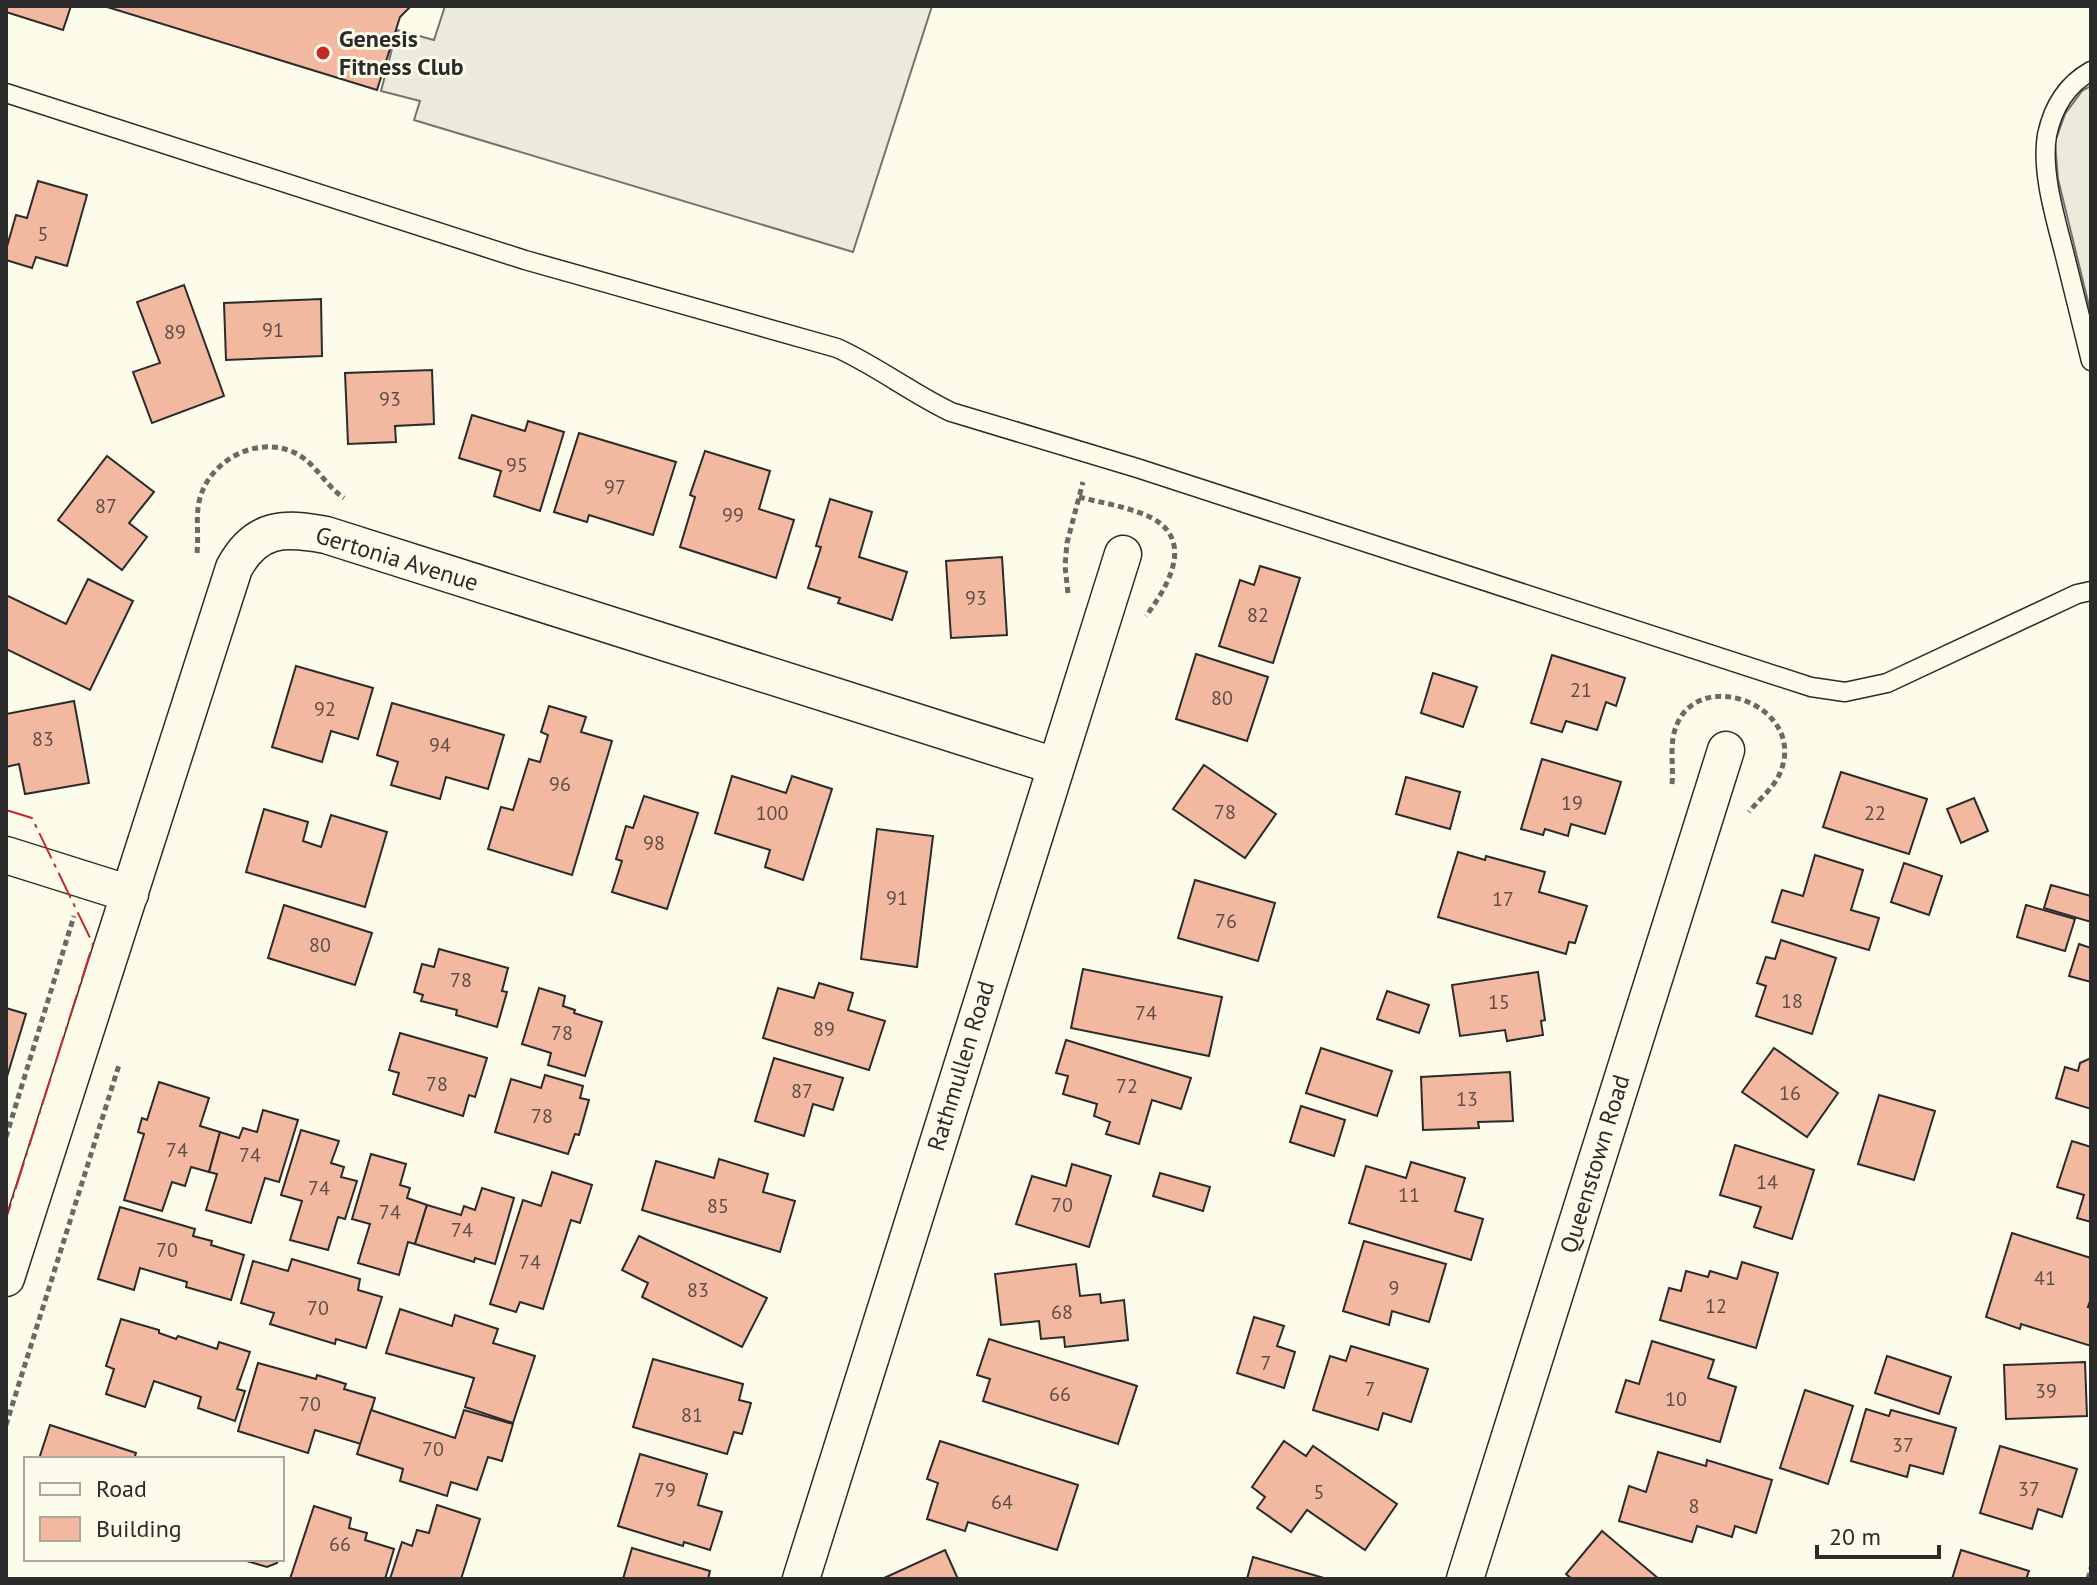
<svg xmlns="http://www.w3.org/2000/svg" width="2097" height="1585" font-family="'PT Sans',sans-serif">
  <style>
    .green { fill: #ecebdb; stroke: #74746e; stroke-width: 2 }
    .parking { fill: #eceadb; stroke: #74746e; stroke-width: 2 }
    .building { fill: #f2b8a0; stroke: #2b2b2b; stroke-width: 2 }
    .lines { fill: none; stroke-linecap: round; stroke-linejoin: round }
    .service-casing { stroke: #2b2b2b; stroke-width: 21 }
    .minor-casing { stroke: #2b2b2b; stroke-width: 39 }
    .path { stroke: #6a6964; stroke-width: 5; stroke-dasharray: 6 4; stroke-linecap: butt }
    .service { stroke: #fdfbea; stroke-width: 18 }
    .minor { stroke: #fdfbea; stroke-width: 36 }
    .power { stroke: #c62828; stroke-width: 2; stroke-dasharray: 28 6 4 6; stroke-linecap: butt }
    .poi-dot { fill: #c62828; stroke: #fdfbea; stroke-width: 3 }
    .labels { text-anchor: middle; stroke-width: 6; stroke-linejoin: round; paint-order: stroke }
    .number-label { font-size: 20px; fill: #5d4e48 }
    .poi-label { font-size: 24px; font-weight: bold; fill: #2b2b2b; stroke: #fdfbea; text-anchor: start }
    .street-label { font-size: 24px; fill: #2b2b2b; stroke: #fdfbea }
  </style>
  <rect width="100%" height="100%" fill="#fdfbea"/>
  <path class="green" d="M 2091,86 L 2091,314 L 2058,179 L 2055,142 L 2065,114 L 2082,91 Z"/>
  <path class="parking" d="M 445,6 L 932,6 L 853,252 L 414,120 L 420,101 L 381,91 L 397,30 L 434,40 Z"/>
  <g class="building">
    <path d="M 6,6 L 71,6 L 63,30 L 6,12 Z"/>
    <path d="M 104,6 L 411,6 L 400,17 L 377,90 Z"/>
    <path d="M 38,181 L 87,195 L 67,266 L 36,257 L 32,268 L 6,260 L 6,250 L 16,215 L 27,218 Z"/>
    <path d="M 184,285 L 224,396 L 152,423 L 133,372 L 160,363 L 137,302 Z"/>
    <path d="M 321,299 L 322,356 L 226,360 L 224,303 Z"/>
    <path d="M 432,370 L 434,424 L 395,426 L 396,442 L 348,444 L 345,373 Z"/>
    <path d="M 472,415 L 525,431 L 528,421 L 564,432 L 540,511 L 494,496 L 501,471 L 459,458 Z"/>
    <path d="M 579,433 L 676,462 L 653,535 L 589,515 L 587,522 L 554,512 Z"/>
    <path d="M 705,451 L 770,471 L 759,509 L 794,520 L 776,578 L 680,547 L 695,497 L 690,495 Z"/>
    <path d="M 107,456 L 154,492 L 129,523 L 147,537 L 122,570 L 58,520 Z"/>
    <path d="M 830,499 L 872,512 L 859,557 L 907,572 L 892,620 L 838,603 L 840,598 L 808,588 L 821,547 L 816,546 Z"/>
    <path d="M 1002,557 L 1007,635 L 951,638 L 946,561 Z"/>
    <path d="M 1260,566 L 1300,578 L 1273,663 L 1219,646 L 1240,580 L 1254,585 Z"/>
    <path d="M 88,579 L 133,601 L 90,690 L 6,649 L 6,595 L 66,624 Z"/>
    <path d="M 1196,654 L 1268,677 L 1247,741 L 1176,719 Z"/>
    <path d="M 1552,655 L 1625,678 L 1616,706 L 1606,702 L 1597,730 L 1566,721 L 1562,732 L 1531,723 Z"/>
    <path d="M 296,666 L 373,688 L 358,739 L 331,731 L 322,762 L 272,747 Z"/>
    <path d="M 1433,673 L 1477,687 L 1463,727 L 1421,713 Z"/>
    <path d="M 74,701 L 89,783 L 25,794 L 19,764 L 6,767 L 6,714 Z"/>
    <path d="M 392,703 L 504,735 L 488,789 L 446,777 L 440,799 L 391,785 L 398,762 L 377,755 Z"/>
    <path d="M 549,706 L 586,717 L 581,732 L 612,741 L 572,875 L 488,849 L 501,807 L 513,810 L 529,759 L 540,762 L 548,735 L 541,732 Z"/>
    <path d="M 1542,759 L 1621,782 L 1605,834 L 1571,824 L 1568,836 L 1545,829 L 1543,835 L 1521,829 Z"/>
    <path d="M 1204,765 L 1276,814 L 1245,858 L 1173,809 Z"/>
    <path d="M 1841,772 L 1927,799 L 1909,854 L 1823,827 Z"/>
    <path d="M 732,776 L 786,793 L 792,776 L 832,789 L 803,880 L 765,867 L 770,850 L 715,833 Z"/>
    <path d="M 1406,777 L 1460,792 L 1450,829 L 1396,814 Z"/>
    <path d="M 644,796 L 698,813 L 667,909 L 612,892 L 622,861 L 616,859 L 626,826 L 633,828 Z"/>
    <path d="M 1974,798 L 1988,831 L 1961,843 L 1947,809 Z"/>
    <path d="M 264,809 L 308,822 L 303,841 L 321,847 L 331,815 L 387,832 L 365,907 L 246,872 Z"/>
    <path d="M 877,829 L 933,836 L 917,967 L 861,959 Z"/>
    <path d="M 1458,852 L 1485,860 L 1486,856 L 1545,872 L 1539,892 L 1587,906 L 1575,943 L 1569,942 L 1566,954 L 1438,917 Z"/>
    <path d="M 1815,855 L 1863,870 L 1851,910 L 1879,918 L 1869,950 L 1772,922 L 1782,890 L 1803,896 Z"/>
    <path d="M 1904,863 L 1942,876 L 1929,915 L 1891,902 Z"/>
    <path d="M 1195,880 L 1275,903 L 1258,961 L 1178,938 Z"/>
    <path d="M 2051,885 L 2091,896 L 2091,922 L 2044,908 Z"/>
    <path d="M 284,905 L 372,933 L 355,985 L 268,958 Z"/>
    <path d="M 2026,905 L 2075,919 L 2065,951 L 2017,937 Z"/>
    <path d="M 1781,940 L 1836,958 L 1812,1034 L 1756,1016 L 1766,986 L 1757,983 L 1766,957 L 1775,959 Z"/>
    <path d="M 2079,944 L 2091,948 L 2091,982 L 2069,976 Z"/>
    <path d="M 439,949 L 508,968 L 502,991 L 507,992 L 497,1027 L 456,1015 L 457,1010 L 421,1001 L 423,995 L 414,992 L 422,964 L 434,967 Z"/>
    <path d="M 1083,969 L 1222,997 L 1209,1056 L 1071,1028 Z"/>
    <path d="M 1538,972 L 1545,1020 L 1541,1021 L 1543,1035 L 1507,1041 L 1505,1030 L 1460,1036 L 1452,985 Z"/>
    <path d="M 819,983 L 853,993 L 848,1010 L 885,1021 L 869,1070 L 763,1038 L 778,988 L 814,998 Z"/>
    <path d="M 539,988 L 565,996 L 563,1006 L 575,1010 L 574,1013 L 602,1022 L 585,1076 L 548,1065 L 551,1053 L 522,1044 Z"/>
    <path d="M 1387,991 L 1429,1005 L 1419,1033 L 1377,1019 Z"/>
    <path d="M 6,1008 L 26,1014 L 6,1080 Z"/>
    <path d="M 400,1033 L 487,1058 L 475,1097 L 469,1095 L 463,1116 L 393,1094 L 399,1073 L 389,1070 Z"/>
    <path d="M 1066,1040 L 1191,1078 L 1181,1109 L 1152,1100 L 1139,1144 L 1106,1134 L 1110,1122 L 1094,1116 L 1097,1104 L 1063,1094 L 1068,1076 L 1056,1073 Z"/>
    <path d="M 1321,1048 L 1392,1071 L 1377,1116 L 1306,1093 Z"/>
    <path d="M 1774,1048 L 1838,1093 L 1807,1137 L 1742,1092 Z"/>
    <path d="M 774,1058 L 843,1078 L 833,1110 L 813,1104 L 804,1136 L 755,1121 Z"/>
    <path d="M 2091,1058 L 2091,1109 L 2056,1098 L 2065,1067 L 2078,1071 L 2080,1063 Z"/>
    <path d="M 1510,1072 L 1513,1121 L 1478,1122 L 1479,1128 L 1423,1130 L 1421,1077 Z"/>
    <path d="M 545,1075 L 583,1086 L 580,1098 L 589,1100 L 579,1135 L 575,1134 L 568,1154 L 495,1132 L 511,1079 L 541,1088 Z"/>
    <path d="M 159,1082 L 209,1098 L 200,1126 L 220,1132 L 209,1172 L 191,1167 L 185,1186 L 172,1182 L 162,1211 L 124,1200 L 144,1134 L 138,1132 L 142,1118 L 147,1120 Z"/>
    <path d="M 1879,1095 L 1935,1111 L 1914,1180 L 1858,1164 Z"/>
    <path d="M 1301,1106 L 1345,1120 L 1334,1156 L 1290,1142 Z"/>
    <path d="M 263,1110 L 298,1120 L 279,1182 L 265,1178 L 251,1223 L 206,1210 L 217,1174 L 209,1172 L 220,1132 L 239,1138 L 243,1128 L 257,1132 Z"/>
    <path d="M 301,1130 L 339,1141 L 331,1163 L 344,1167 L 341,1177 L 357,1181 L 345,1219 L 338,1217 L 328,1250 L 290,1240 L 302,1201 L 281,1195 Z"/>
    <path d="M 2072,1141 L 2091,1147 L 2091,1222 L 2077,1218 L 2084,1195 L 2057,1187 Z"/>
    <path d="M 1735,1145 L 1814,1170 L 1792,1239 L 1754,1227 L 1761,1207 L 1720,1195 Z"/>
    <path d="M 371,1154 L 406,1164 L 400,1185 L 410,1188 L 407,1198 L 427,1205 L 415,1244 L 408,1242 L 399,1275 L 358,1263 L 370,1224 L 352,1219 Z"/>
    <path d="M 719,1159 L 768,1174 L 763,1192 L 795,1201 L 780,1252 L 642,1210 L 656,1161 L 714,1178 Z"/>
    <path d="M 1411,1162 L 1465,1178 L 1455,1211 L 1483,1219 L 1471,1260 L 1349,1223 L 1366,1166 L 1406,1178 Z"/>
    <path d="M 1072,1164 L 1111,1176 L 1089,1247 L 1016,1224 L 1032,1176 L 1066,1186 Z"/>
    <path d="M 552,1172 L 592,1185 L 580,1223 L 571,1220 L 543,1309 L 520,1302 L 516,1312 L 490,1304 L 523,1200 L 541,1206 Z"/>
    <path d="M 1160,1173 L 1210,1187 L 1203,1211 L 1153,1196 Z"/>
    <path d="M 482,1188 L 514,1198 L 495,1264 L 475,1258 L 474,1262 L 415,1244 L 427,1205 L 461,1215 L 464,1206 L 475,1210 Z"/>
    <path d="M 120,1207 L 195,1229 L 193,1236 L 212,1241 L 211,1245 L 244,1255 L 231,1300 L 186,1287 L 187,1282 L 140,1268 L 134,1290 L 98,1279 Z"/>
    <path d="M 2012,1233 L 2091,1258 L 2091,1298 L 2088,1307 L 2091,1308 L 2091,1346 L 2021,1324 L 2020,1329 L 1986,1317 Z"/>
    <path d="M 639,1236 L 767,1298 L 742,1347 L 642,1297 L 648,1283 L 622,1270 Z"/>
    <path d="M 1364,1241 L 1446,1264 L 1429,1322 L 1392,1311 L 1389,1325 L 1343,1311 Z"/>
    <path d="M 292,1259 L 360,1279 L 358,1290 L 382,1297 L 366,1348 L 336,1339 L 335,1344 L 270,1324 L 274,1313 L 241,1303 L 253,1261 L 288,1271 Z"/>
    <path d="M 1742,1262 L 1778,1273 L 1756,1348 L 1660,1320 L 1669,1288 L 1681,1291 L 1686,1271 L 1708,1277 L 1710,1271 L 1737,1279 Z"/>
    <path d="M 1076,1264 L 1080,1296 L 1100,1294 L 1101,1303 L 1124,1300 L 1128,1340 L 1065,1347 L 1064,1337 L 1041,1339 L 1039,1321 L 1001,1325 L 995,1274 Z"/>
    <path d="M 400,1309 L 452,1326 L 455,1315 L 498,1329 L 493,1343 L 535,1356 L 513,1423 L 465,1407 L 474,1378 L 386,1353 Z"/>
    <path d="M 1254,1317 L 1284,1326 L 1277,1346 L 1295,1352 L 1284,1388 L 1237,1373 Z"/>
    <path d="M 121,1319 L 159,1330 L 159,1333 L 176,1339 L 178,1336 L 217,1349 L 219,1342 L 250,1352 L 237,1389 L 245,1391 L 235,1421 L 198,1408 L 201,1397 L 154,1381 L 145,1407 L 106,1394 L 114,1369 L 106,1366 Z"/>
    <path d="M 989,1339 L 1137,1386 L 1118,1444 L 983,1401 L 990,1379 L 977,1375 Z"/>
    <path d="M 1652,1341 L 1714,1360 L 1708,1378 L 1736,1387 L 1720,1442 L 1616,1412 L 1626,1380 L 1639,1384 Z"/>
    <path d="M 1351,1346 L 1428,1369 L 1411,1422 L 1383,1413 L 1378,1430 L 1313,1410 L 1330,1356 L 1346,1361 Z"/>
    <path d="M 1887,1356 L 1951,1377 L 1939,1414 L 1875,1393 Z"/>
    <path d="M 653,1359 L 743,1384 L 739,1400 L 751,1403 L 742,1434 L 734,1432 L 727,1454 L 633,1427 Z"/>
    <path d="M 2085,1362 L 2087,1416 L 2006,1419 L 2004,1365 Z"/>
    <path d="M 258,1363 L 316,1379 L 317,1375 L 346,1384 L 344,1389 L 375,1398 L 361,1444 L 315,1430 L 308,1453 L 238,1431 Z"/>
    <path d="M 1805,1390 L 1853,1406 L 1828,1484 L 1780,1468 Z"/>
    <path d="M 1866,1409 L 1889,1416 L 1891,1410 L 1956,1428 L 1943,1474 L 1910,1465 L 1907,1477 L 1851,1461 Z"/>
    <path d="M 371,1410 L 455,1438 L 464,1410 L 513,1424 L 502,1461 L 488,1457 L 477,1490 L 451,1482 L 447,1496 L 400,1481 L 403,1469 L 357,1454 Z"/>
    <path d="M 50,1425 L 136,1453 L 134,1459 L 39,1459 Z"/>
    <path d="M 940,1441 L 1078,1485 L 1057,1550 L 968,1522 L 965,1531 L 927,1519 L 938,1483 L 927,1479 Z"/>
    <path d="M 1284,1441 L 1306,1456 L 1313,1446 L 1397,1504 L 1365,1550 L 1307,1510 L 1291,1532 L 1257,1508 L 1265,1497 L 1252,1487 Z"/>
    <path d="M 2000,1446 L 2077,1469 L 2062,1517 L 2038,1509 L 2032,1529 L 1980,1513 Z"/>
    <path d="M 1658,1452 L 1706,1466 L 1707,1460 L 1772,1480 L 1756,1533 L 1735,1526 L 1732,1537 L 1697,1526 L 1692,1542 L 1619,1521 L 1629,1486 L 1646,1492 Z"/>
    <path d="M 640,1454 L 707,1474 L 698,1505 L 722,1512 L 710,1550 L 684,1542 L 683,1546 L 618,1526 Z"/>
    <path d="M 437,1505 L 480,1519 L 461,1579 L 390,1579 L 402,1542 L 412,1546 L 417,1530 L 429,1533 Z"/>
    <path d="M 314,1506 L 351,1518 L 349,1528 L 367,1533 L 365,1540 L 394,1549 L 385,1579 L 290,1579 Z"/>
    <path d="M 1602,1531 L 1659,1579 L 1572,1579 L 1566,1574 Z"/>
    <path d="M 632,1548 L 710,1571 L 708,1579 L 623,1579 Z"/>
    <path d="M 945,1550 L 958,1579 L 882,1579 Z"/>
    <path d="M 1961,1550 L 2029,1571 L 2026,1579 L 1952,1579 Z"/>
    <path d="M 1253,1557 L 1327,1579 L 1247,1579 Z"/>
    <path d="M 240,1559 L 278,1559 L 277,1563 L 267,1567 Z"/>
  </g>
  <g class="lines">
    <defs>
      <g id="service">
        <path d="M 2091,71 C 2066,85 2053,107 2047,135 C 2041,171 2055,217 2064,252 C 2073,288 2082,324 2091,361"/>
        <path d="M 6,93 L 525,260 L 837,348 C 877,366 911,393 951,412 L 1137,468 L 1811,687 L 1845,692 L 1887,683 L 2077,594 L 2091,591"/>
      </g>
      <g id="minor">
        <path d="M 6,855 L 130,894"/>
        <path d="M 6,1278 L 234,568 C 256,527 284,527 326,535 L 1055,766"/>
        <path d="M 801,1579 L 1123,554"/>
        <path d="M 1465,1579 L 1726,750"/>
      </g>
    </defs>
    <use href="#service" class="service-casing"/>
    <use href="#minor" class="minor-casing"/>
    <g class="path">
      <path d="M 1079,497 C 1102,503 1130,507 1152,518 C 1196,542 1166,589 1146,616"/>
      <path d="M 197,553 C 199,534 195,516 200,498 C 211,458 262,433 299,455 C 317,466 326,486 344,498"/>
      <path d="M 1068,593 L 1065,566 L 1067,543 L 1083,482"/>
      <path d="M 1672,784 C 1674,763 1668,742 1678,722 C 1704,667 1808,708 1780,773 C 1774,788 1759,799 1749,812"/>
      <path d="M 6,1137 L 74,916"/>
      <path d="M 6,1425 L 119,1065"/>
      <path d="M 2088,1579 L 2091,1568"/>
    </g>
    <use href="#service" class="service"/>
    <use href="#minor" class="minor"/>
    <path class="power" d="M 6,810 L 32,818 L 93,944 L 6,1219"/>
  </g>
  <circle class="poi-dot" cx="323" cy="53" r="8"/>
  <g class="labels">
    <g class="number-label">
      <text x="43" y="241">5</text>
      <text x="273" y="337">91</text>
      <text x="175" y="339">89</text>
      <text x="390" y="406">93</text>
      <text x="517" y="472">95</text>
      <text x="615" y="494">97</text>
      <text x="106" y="513">87</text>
      <text x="733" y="522">99</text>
      <text x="976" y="605">93</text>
      <text x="1258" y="622">82</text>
      <text x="1581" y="697">21</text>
      <text x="1222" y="705">80</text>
      <text x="325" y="716">92</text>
      <text x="43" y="746">83</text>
      <text x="440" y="752">94</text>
      <text x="560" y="791">96</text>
      <text x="1572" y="810">19</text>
      <text x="1225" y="819">78</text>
      <text x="772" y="820">100</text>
      <text x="1875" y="820">22</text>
      <text x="654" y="850">98</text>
      <text x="897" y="905">91</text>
      <text x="1503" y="906">17</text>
      <text x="1226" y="928">76</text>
      <text x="320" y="952">80</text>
      <text x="461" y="987">78</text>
      <text x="1792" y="1008">18</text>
      <text x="1499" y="1009">15</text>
      <text x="1146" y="1020">74</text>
      <text x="824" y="1036">89</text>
      <text x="562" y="1040">78</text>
      <text x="437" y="1091">78</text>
      <text x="1127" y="1093">72</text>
      <text x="802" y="1098">87</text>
      <text x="1790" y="1100">16</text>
      <text x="1467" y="1106">13</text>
      <text x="542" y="1123">78</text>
      <text x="177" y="1157">74</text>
      <text x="250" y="1162">74</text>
      <text x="1767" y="1189">14</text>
      <text x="319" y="1195">74</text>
      <text x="1409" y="1202">11</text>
      <text x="1062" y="1212">70</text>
      <text x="718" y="1213">85</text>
      <text x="390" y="1219">74</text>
      <text x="462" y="1237">74</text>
      <text x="167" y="1257">70</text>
      <text x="530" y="1269">74</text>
      <text x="2045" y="1285">41</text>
      <text x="1394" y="1295">9</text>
      <text x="698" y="1297">83</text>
      <text x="1716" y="1313">12</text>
      <text x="318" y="1315">70</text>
      <text x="1062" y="1319">68</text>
      <text x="1266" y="1370">7</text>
      <text x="1370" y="1396">7</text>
      <text x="2046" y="1398">39</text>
      <text x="1060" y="1401">66</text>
      <text x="1676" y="1406">10</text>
      <text x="310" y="1411">70</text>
      <text x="692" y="1422">81</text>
      <text x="1903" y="1452">37</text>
      <text x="433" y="1456">70</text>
      <text x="2029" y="1496">37</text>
      <text x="665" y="1497">79</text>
      <text x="1319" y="1499">5</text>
      <text x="1002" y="1509">64</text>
      <text x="1694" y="1513">8</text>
      <text x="340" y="1551">66</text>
    </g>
    <g class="poi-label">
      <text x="339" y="47">Genesis<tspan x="339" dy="28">Fitness Club</tspan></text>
    </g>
    <g class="street-label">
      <text transform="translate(397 559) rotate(17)" y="8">Gertonia Avenue</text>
      <text transform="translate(961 1066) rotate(-73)" y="8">Rathmullen Road</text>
      <text transform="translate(1595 1164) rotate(-73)" y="8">Queenstown Road</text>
    </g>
  </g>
  <rect width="2097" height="1585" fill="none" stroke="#2b2b2b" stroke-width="16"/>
  <rect x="24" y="1457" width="260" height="104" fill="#fdfbea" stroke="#a9a89e" stroke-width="2"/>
  <rect x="40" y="1483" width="40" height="12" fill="#fdfbea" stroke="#a9a89e" stroke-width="2"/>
  <text x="96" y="1497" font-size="24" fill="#2b2b2b">Road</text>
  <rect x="40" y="1517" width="40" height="24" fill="#f2b8a0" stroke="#a9a89e" stroke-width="2"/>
  <text x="96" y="1537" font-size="24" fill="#2b2b2b">Building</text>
  <path d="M1817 1545v12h122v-12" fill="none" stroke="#2b2b2b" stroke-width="4"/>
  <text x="1829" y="1545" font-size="24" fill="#2b2b2b" stroke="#fdfbea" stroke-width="6" paint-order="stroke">20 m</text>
</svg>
